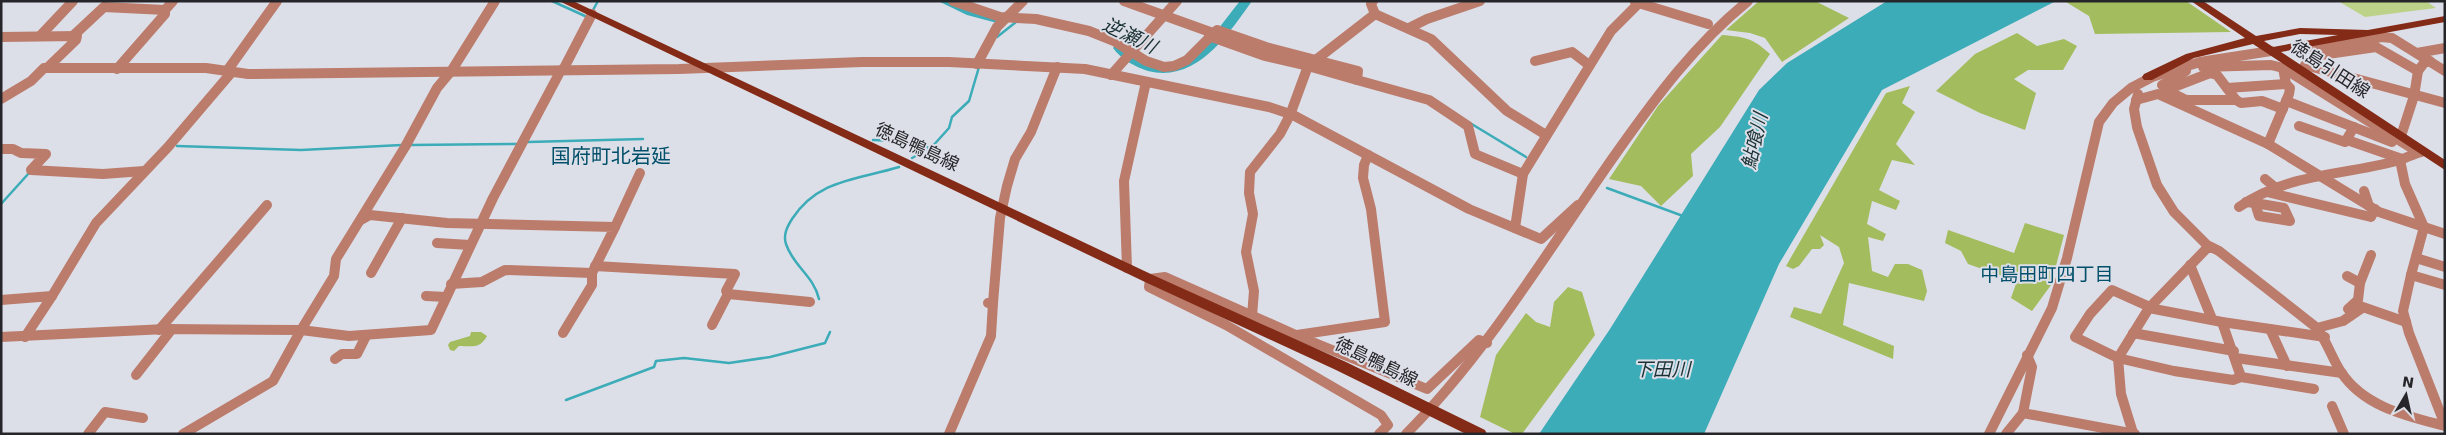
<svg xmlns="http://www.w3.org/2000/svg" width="2446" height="435" font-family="'DejaVu Sans','Noto Sans JP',sans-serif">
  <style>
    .green { fill: #bdd289 }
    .forest { fill: #a3bc5d }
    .water { fill: #3cacb8 }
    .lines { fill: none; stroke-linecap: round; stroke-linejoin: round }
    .stream { stroke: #3cacb8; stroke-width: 2.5 }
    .river { fill: #3cacb8; fill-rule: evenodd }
    .minor { stroke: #bb7c6c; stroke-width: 10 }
    .major { fill: #832b16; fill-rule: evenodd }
    .labels { text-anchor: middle; stroke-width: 4; stroke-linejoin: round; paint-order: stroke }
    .street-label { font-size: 18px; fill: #26262a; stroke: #dddfe8 }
    .water-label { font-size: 19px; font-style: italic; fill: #1a3235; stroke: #dddfe8 }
    .neighbourhood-label { font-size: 19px; fill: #004f6a; stroke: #dddfe8 }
    .quarter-label { font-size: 20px; fill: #004f6a; stroke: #dddfe8 }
  </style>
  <rect width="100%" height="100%" fill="#dddfe8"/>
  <path class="green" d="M 2338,1 L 2426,1 L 2436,8 L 2365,17 Z"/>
  <g class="forest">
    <path d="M 1759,1 L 1815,1 L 1849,18 L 1782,62 L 1765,38 L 1750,33 L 1726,30 Z"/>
    <path d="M 2068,1 L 2186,1 L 2231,32 L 2095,34 L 2089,16 L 2066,2 Z"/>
    <path d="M 2017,33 L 2037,46 L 2064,39 L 2077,46 L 2063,70 L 2028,70 L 2014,79 L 2036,93 L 2025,130 L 1980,113 L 1936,91 L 1975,54 Z"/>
    <path d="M 1722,35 C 1745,37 1753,38 1770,54 L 1720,127 L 1691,154 L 1693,176 L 1661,206 L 1641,186 L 1609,179 L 1658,106 Z"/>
    <path d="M 1910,86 L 1902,103 L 1915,112 L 1896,144 L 1915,165 L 1892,160 L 1879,190 L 1900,201 L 1896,210 L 1872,201 L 1867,224 L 1886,234 L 1883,241 L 1868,237 L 1872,271 L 1888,277 L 1895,264 L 1908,264 L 1922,270 L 1927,291 L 1924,301 L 1849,283 L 1843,325 L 1894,346 L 1893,359 L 1790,317 L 1794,307 L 1821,314 L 1844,263 L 1839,247 L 1820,235 L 1824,245 L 1820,249 L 1812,249 L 1799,266 L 1793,269 L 1786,266 L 1886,93 Z"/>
    <path d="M 2025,223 L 2064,235 L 2051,285 L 2032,311 L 2011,298 L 2017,281 L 1968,264 L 1961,251 L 1945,243 L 1948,230 L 2014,253 Z"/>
    <path d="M 1568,287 L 1582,292 L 1595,335 L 1522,434 L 1515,434 L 1480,417 L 1496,355 L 1526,313 L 1536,322 L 1550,327 L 1554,302 Z"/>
    <path d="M 471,332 L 481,332 L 487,336 C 480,349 472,346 459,346 L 454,351 L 450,350 L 448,345 L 450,342 L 470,336 Z"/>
  </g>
  <path class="water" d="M 1887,1 L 2056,1 L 1882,90 L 1779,264 L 1704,434 L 1539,434 L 1610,329 L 1759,90 L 1787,63 Z"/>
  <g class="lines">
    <g class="stream">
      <path d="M 552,1 L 585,16"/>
      <path d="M 593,10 L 598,1"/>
      <path d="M 997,37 L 1016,22"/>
      <path d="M 1470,123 L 1526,157"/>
      <path d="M 873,140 L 898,141 L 931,148"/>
      <path d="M 528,142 L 643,139"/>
      <path d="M 410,145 L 517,144"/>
      <path d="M 177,146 L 301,150 L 402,145"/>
      <path d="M 912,158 L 931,148 L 949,128 L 952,117 L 969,101 L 979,67"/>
      <path d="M 1607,188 L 1683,216"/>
      <path d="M 1,204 L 29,173"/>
      <path d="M 819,299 C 814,276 793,266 786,244 C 783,235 787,227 792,219 C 818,179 857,180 899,167"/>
      <path d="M 566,400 L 654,367 L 656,361 L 684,358 L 729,363 L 770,357 L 825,343 L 830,332"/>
    </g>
    <g class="river">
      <path d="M 938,1 C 960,1 980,11 1001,17 L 1003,19 L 997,23 L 967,15 Z"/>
      <path d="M 1240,1 L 1252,1 C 1227,36 1196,83 1148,71 C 1135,67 1121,59 1113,48 L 1115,45 C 1125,43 1132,54 1141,59 C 1183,86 1217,29 1240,1 Z"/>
    </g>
    <g class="minor">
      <path d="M 953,1 L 1000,17 L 1036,19 L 1089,31 L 1114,41 L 1146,61 L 1164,67 L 1174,66 L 1187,60 L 1217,30 L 1266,47 L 1358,71 L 1357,80 L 1429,100 L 1468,126 L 1475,154 L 1523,174"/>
      <path d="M 1124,1 L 1213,33"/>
      <path d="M 1635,2 L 1708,24"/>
      <path d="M 165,10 L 173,1"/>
      <path d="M 1375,14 L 1431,39 L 1507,111 L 1546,135"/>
      <path d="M 1409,28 L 1427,19 L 1480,1"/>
      <path d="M 41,35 L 73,1"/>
      <path d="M 74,35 L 104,7 L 165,10 L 165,14 L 117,69"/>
      <path d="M 1209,36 L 1265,56 L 1308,66 L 1375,14 L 1371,4 L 1373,1"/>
      <path d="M 1,37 L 77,36 L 76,40 L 47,68 L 44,68 L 31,81 L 1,99"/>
      <path d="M 2296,47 L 2339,46 L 2381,37 L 2392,38 L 2445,71"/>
      <path d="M 2417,53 L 2445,48"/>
      <path d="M 1535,61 L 1572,52 L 1589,65"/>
      <path d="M 977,64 L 997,27 L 1023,1"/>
      <path d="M 2305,65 L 2445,103"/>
      <path d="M 2203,67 L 2271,65 L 2283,68 L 2418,152"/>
      <path d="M 47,68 L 206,68 L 248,74 L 679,69 L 862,62 L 949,62 L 1085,69 L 1269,107 L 1293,115 L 1469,209 L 1541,239 L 1578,205"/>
      <path d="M 2321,69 L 2314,56 L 2376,47 L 2418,71"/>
      <path d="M 563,70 L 592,14"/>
      <path d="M 227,71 L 277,1"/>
      <path d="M 2186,71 L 2162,85 L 2166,90 L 2210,73 L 2217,75 L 2236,100 L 2241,103 L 2262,101 L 2283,109"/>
      <path d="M 1111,75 L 1177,1"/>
      <path d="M 2227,88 L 2286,84"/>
      <path d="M 2166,90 L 2186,100 L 2236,100"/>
      <path d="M 2138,94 L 2134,109 L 2137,127 L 2157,185 L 2174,212 L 2207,245"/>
      <path d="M 2136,100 L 2158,94 L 2268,144 L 2379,212 L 2445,234"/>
      <path d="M 2286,101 L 2392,142"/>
      <path d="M 2299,126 L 2345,142 L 2354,127"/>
      <path d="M 2401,136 L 2414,96 L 2418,71 L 2424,63 L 2430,61"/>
      <path d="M 2347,140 L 2402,159"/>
      <path d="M 2268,144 L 2289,94 L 2290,88 L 2286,84 L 2283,68"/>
      <path d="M 1,149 L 13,149 L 21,153 L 46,154 L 31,170 L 103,174 L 144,171"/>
      <path d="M 2400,160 L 2405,184 L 2424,227 L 2411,275 L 2445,285"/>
      <path d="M 2265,179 L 2276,188"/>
      <path d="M 2364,191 L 2369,206"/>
      <path d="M 2267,192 L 2371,217 L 2375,209"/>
      <path d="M 2246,202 L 2255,203"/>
      <path d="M 2255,203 L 2284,208 L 2290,221 L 2259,216 Z"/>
      <path d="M 2239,207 C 2288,173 2341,176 2396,161 C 2405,159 2412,154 2421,152"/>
      <path d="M 361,220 L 370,215 L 447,223 L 615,227 L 592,273 L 592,285 L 563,333"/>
      <path d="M 615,227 L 640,173"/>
      <path d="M 1515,228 L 1523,174 L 1611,31 L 1641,1"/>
      <path d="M 437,243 L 470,245"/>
      <path d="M 2416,258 L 2445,267"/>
      <path d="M 2190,265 L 2212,319"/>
      <path d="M 595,266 L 735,274 L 726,291 L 728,294 L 712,325"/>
      <path d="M 1127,268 L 1124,181 L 1146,82"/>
      <path d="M 371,273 L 402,218"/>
      <path d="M 2411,275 L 2403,311 L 2409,333 L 2445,425"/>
      <path d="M 2347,276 L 2360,283"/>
      <path d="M 451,284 L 482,282 L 505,270 L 592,273"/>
      <path d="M 728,294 L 810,302"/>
      <path d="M 52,296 L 96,223 L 168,147 L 231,73"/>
      <path d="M 426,296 L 446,297"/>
      <path d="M 1,300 L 52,296 L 25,337"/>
      <path d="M 988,303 L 993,303 L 1000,218 L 1007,186 L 1015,159 L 1031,132 L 1057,67"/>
      <path d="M 2357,305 L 2406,322"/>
      <path d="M 2150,307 L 2112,290 L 2090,314 L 2075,337 L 2118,358 L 2174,371 L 2233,380 L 2241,377 L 2314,389"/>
      <path d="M 2149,308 L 2222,322"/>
      <path d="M 2348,309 L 2358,300 L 2360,283 L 2371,255"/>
      <path d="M 1252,316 L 1254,291 L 1246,252 L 1253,214 L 1249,193 L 1250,172 L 1280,134 L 1290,115 L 1308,66 L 1357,80"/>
      <path d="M 2317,328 C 2327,342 2332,358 2341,372 C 2364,407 2407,416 2445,426"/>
      <path d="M 2270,329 L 2287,366"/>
      <path d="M 159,330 L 267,205"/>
      <path d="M 2133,333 L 2234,351"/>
      <path d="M 1297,335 L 1385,322 L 1371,209 L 1363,178 L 1364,165 L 1368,155"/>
      <path d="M 1,337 L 166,329 L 301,330 L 334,276 L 336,259 L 405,147 L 437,88 L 452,70 L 495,1"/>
      <path d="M 2027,355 L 2032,367 L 2023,413 L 2135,434"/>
      <path d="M 2236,358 L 2342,373"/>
      <path d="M 335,359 L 342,354 L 357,354 L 366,336"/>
      <path d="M 136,375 L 172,329"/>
      <path d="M 2241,377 L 2222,322 L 2325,337"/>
      <path d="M 2332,406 L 2344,434"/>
      <path d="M 2133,433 L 2121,394 L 2118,358 L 2149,308 L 2209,246 L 2219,251 L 2317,328 L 2343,321 L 2362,308"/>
      <path d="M 88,434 L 105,412 L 143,418"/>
      <path d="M 183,434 L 273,381 L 301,330 L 349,336 L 431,330 L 493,198 L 561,70"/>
      <path d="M 949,434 L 991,336 L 993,303"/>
      <path d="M 1379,434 L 1388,425 L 1381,415 L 1226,325 L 1149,287 L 1150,279 L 1165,277 L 1298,336 L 1427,389 L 1479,340 L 1487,343"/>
      <path d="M 1406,434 C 1489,351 1549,248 1617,152 C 1656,97 1695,44 1748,1"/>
      <path d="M 1989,434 L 2052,308 L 2067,258 L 2099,122 L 2113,103 L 2131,88 L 2152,77 L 2200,62 L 2271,51"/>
      <path d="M 2006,434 L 2023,413"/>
    </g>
    <g class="major">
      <path d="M 559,1 L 573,1 L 1155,276 L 1346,362 L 1485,430 L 1487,434 L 1466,434 L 1336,370 L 1145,282 Z"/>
      <path d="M 2191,1 L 2203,1 L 2256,36 L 2300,28 L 2368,30 L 2445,16 L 2445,22 L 2281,52 L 2445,160 L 2445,170 L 2253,44 L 2194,58 L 2152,80 L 2144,80 L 2142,77 L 2144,74 L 2186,54 L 2245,38 ZM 2300,34 L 2338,35 L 2273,47 L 2264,41 Z"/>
    </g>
  </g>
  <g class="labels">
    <g class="street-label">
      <text transform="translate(2330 69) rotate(33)" y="6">徳島引田線</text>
      <text transform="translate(917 147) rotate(25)" y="6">徳島鴨島線</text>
      <text transform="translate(1376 362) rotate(26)" y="6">徳島鴨島線</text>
    </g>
    <g class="water-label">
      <text transform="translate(1130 35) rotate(26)" y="7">逆瀬川</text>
      <text transform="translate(1754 141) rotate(-77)" y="7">鮎喰川</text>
      <text x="1662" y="376">下田川</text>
    </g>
    <g class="neighbourhood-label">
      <text x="2047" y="281">中島田町四丁目</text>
    </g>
    <g class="quarter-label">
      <text x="611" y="163">国府町北岩延</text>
    </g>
  </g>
  <rect width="2446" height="435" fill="none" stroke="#26262a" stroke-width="5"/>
  <g transform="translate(2406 395) rotate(9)" stroke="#dddfe8" stroke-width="4" paint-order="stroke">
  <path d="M0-4L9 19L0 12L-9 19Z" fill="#26262a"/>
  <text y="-8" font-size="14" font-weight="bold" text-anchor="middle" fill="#26262a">N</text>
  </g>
</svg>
